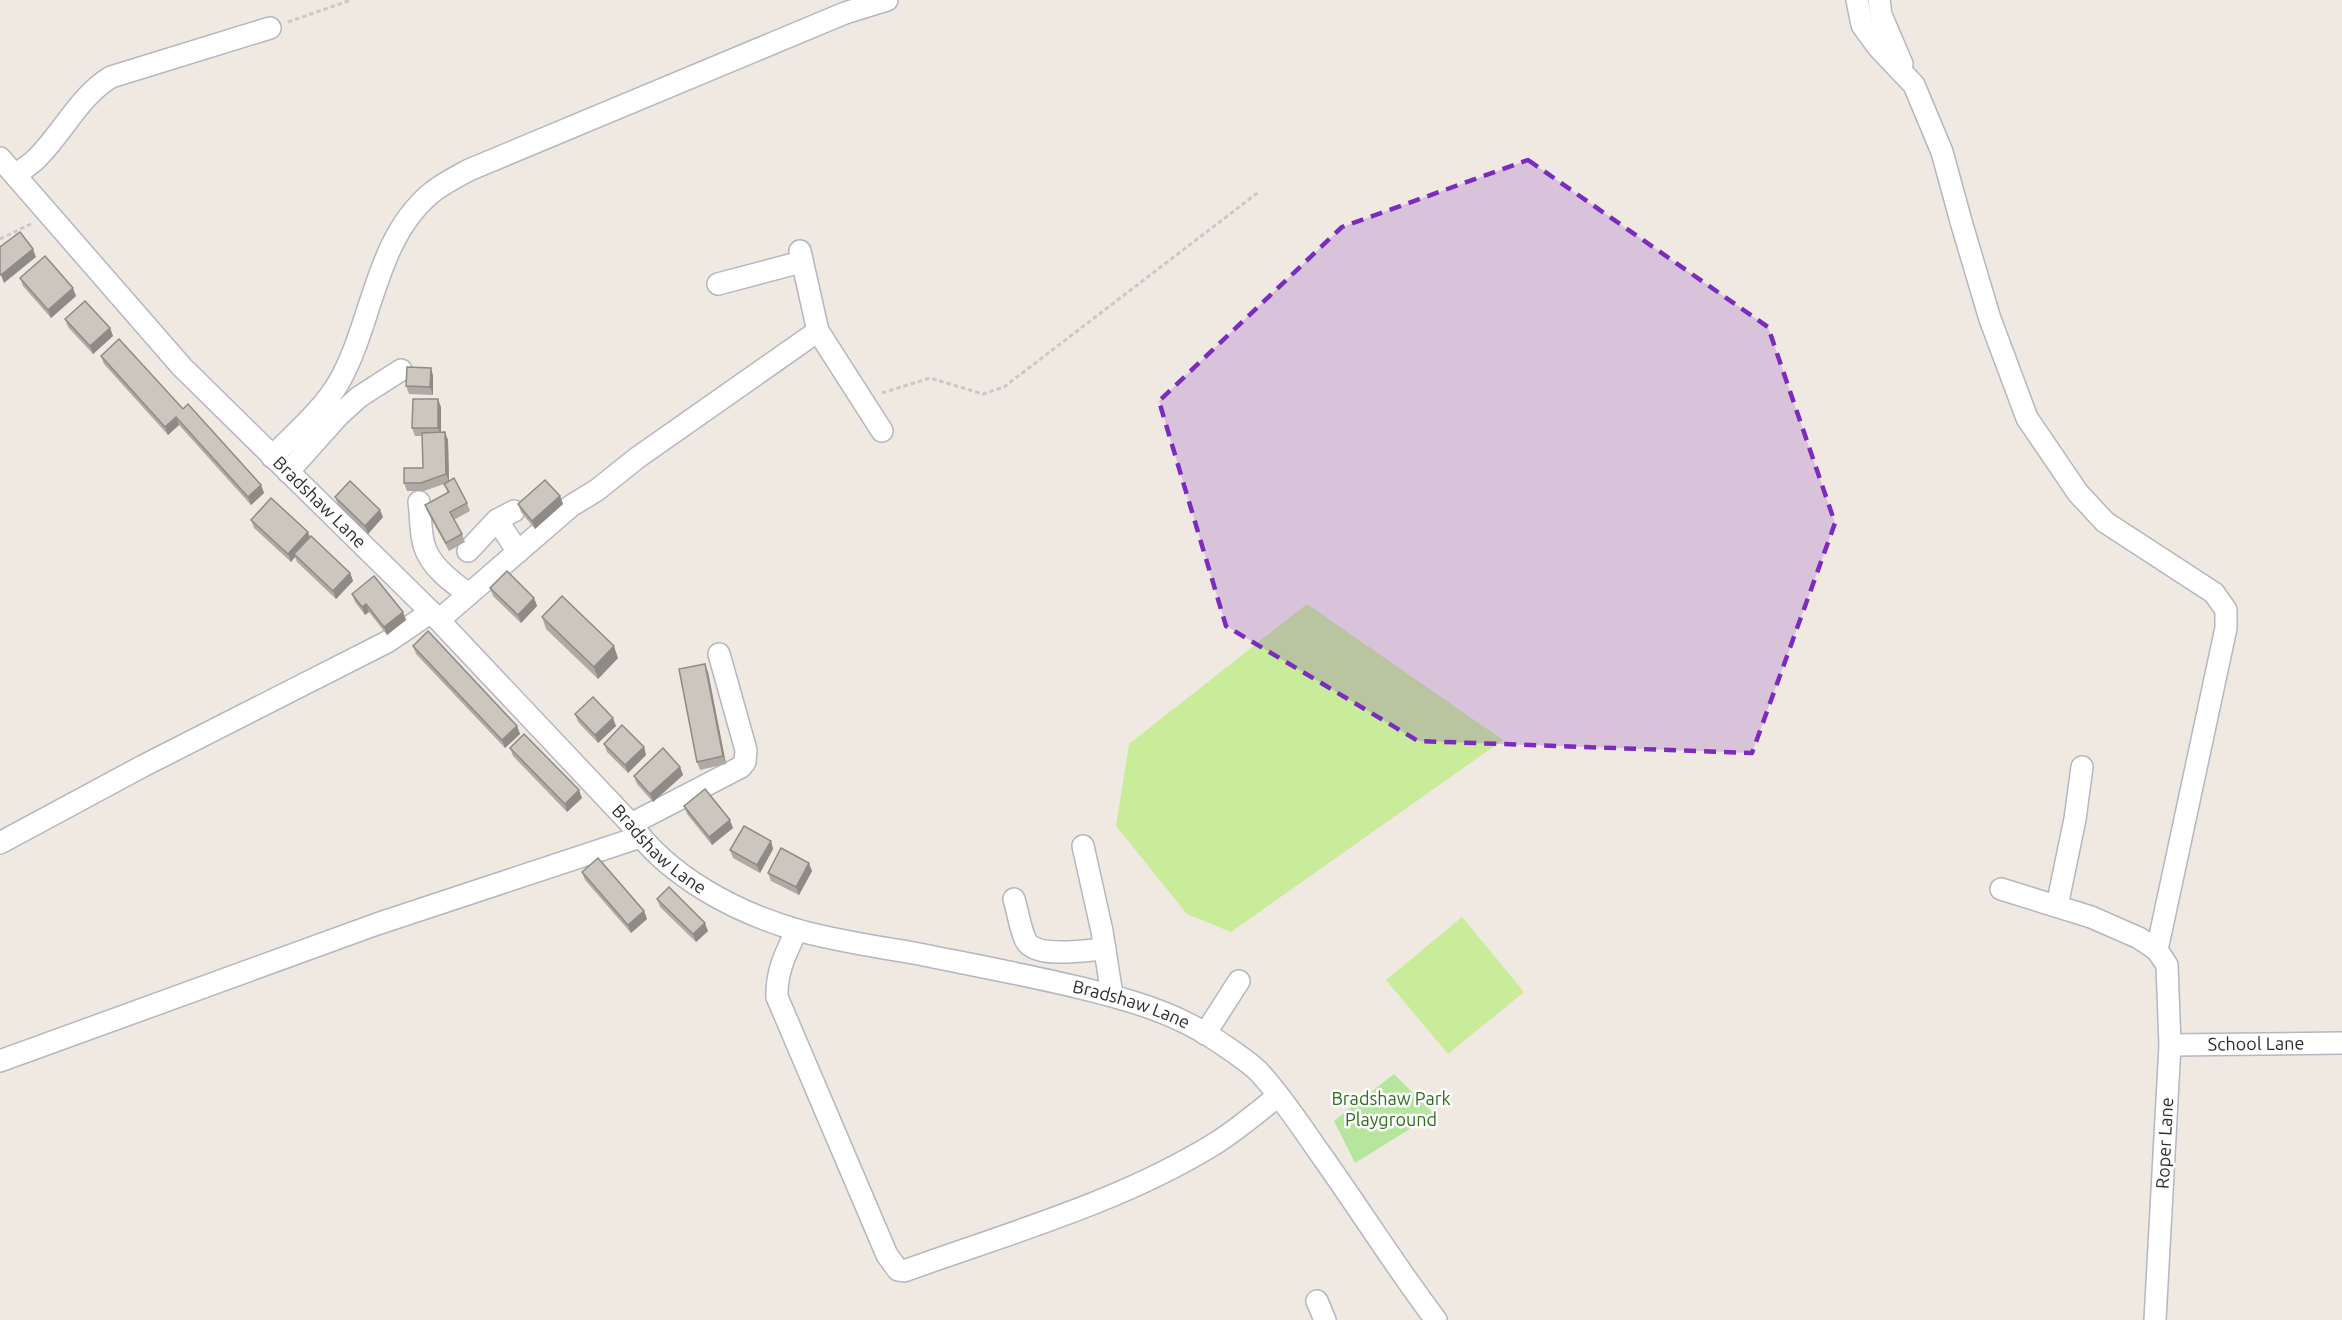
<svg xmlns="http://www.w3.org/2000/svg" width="2342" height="1320" font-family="Ubuntu,sans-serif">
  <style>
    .green { fill: #b6e59e }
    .pitch { fill: #c9ec9a }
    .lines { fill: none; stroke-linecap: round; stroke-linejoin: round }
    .minor-casing { stroke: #b4b7c1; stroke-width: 24 }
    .path { stroke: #c9c9c9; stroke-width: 3; stroke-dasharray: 4.5 3; stroke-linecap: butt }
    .minor { stroke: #fff; stroke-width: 21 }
    .wall { fill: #afaba4 }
    .shaded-wall { fill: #8e8b86 }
    .building { fill: #cbc7bf; stroke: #8e8b86; stroke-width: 1.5 }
    .marked { fill: #7b2cbf; fill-opacity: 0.2; stroke: #7b2cbf; stroke-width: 4.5; stroke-dasharray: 12 8; stroke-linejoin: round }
    .labels { text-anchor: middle; stroke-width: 5; stroke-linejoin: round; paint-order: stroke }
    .street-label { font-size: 18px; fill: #2e2e2e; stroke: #fff }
    .park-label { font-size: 18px; fill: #2c6e1b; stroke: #fff }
  </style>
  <rect width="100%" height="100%" fill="#efe9e1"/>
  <path class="green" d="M 1394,1074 L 1434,1114 L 1355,1163 L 1334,1121 Z"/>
  <g class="pitch">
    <path d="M 1307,604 L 1503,740 L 1231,932 L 1187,914 L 1116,826 L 1129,744 Z"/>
    <path d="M 1462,917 L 1524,992 L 1448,1054 L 1386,980 Z"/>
  </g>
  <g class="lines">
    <defs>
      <g id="minor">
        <path d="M 1857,0 L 1862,25 L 1878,47 L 1914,85 L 1942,152 L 1962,225 L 1990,319 L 2027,418 L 2078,493 L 2105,522 L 2214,593 L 2226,610 L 2226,628 L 2157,950 L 2167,965 L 2170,1045 L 2155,1320"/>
        <path d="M 1879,0 L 1881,15 L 1902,64"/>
        <path id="s1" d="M 0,158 L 182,367 L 431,612 L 631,824 C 669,877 735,912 797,930 C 836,941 879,947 919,954 C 973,965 1027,975 1081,988 C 1130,1000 1177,1013 1219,1042 C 1232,1051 1248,1061 1259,1072 C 1282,1097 1300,1125 1319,1152 C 1359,1208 1395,1266 1436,1320"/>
        <path d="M 15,175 C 21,171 28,166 34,161 C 62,135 78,97 111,77 L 270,28"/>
        <path d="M 800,251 L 818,331 L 882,431"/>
        <path d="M 718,284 L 801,262"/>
        <path d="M 272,457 C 294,434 323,410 339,382 C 373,322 375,241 430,194 C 442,184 456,177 469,170 L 845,13 L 887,0"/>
        <path d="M 288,472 L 339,415 L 359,397 L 401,370"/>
        <path d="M 419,502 C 421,516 420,531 424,545 C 430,566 451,582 469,594"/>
        <path d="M 497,520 L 518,552"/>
        <path d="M 468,551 L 497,520 L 514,511"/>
        <path d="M 439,620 L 571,506 L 597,490 L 637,458 L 818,331"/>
        <path d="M 631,824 L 741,767 L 745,762 L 746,750 L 719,654"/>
        <path d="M 0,843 L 143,766 L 387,642 L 431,612"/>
        <path d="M 1083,846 L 1102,931 L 1112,995"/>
        <path d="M 2001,889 L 2091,917 L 2139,938 L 2157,950"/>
        <path d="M 1014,899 C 1018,912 1020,929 1026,941 C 1037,959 1086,950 1105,949"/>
        <path d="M 2057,906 L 2075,819 L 2082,767"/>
        <path d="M 797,930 C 786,952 776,972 777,997 L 887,1255 L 898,1270 L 904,1271 C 1009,1233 1121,1202 1216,1143 C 1238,1129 1258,1112 1278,1096"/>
        <path d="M 1205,1034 L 1239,981"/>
        <path id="s2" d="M 2170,1045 L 2342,1043"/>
        <path d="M 0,1061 L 377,924 L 640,837"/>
        <path d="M 1317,1301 L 1325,1320"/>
      </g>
    </defs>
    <use href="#minor" class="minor-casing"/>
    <g class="path">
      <path d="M 288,22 L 351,0"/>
      <path d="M 0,239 L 31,224"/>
      <path d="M 882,393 L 930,378 L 983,394 L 1004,387 L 1260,191"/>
    </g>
    <use href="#minor" class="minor"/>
  </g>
  <g class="wall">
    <path d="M 20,278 L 76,296 L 51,318 L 23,286 Z"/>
    <path d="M 65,319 L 110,328 L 113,336 L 93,354 L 68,327 Z"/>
    <path d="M 101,356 L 183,409 L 261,485 L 264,493 L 251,505 L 179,425 L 168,435 L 104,364 Z"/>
    <path d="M 431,368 L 433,376 L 433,395 L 409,394 L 406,386 Z"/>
    <path d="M 441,407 L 441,433 L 448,440 L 449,481 L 467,503 L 470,511 L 454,520 L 462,534 L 465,542 L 449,551 L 428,513 L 425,505 L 448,493 L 444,484 L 424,491 L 407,491 L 404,483 L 423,468 L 422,436 L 415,436 L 412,428 Z"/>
    <path d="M 560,496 L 563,504 L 535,529 L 521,512 L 518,504 Z"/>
    <path d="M 335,497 L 383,517 L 368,534 L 338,505 Z"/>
    <path d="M 251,520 L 310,537 L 350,573 L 353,581 L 336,599 L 297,562 L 295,557 L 291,562 L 254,528 Z"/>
    <path d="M 490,588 L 534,598 L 537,606 L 521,623 L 493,596 Z"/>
    <path d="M 352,594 L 403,612 L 406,620 L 387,635 L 369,612 L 365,615 L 355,602 Z"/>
    <path d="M 542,617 L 618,658 L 598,679 L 546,629 Z"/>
    <path d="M 413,646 L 517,726 L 520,734 L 505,748 L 416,654 Z"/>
    <path d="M 708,672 L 726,764 L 700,770 L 697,762 Z"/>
    <path d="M 575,714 L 616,726 L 598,743 L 578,722 Z"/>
    <path d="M 604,744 L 644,747 L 646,755 L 628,773 L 607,752 Z"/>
    <path d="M 510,748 L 582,798 L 567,812 L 513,756 Z"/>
    <path d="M 680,767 L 683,775 L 653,802 L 637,784 L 634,776 Z"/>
    <path d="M 684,806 L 733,828 L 712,845 L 687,814 Z"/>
    <path d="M 771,841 L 773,849 L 760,873 L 733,858 L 730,850 Z"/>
    <path d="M 812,871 L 799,895 L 771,881 L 768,873 Z"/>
    <path d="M 582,872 L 644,911 L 647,919 L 631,933 L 585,880 Z"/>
    <path d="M 657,899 L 708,931 L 696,942 L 660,907 Z"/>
  </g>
  <g class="shaded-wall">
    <path d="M 33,249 L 36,257 L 4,283 L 1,275 Z"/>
    <path d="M 73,288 L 76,296 L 51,318 L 48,310 Z"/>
    <path d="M 110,328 L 113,336 L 93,354 L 90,346 Z"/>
    <path d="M 431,368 L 433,376 L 433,395 L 430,387 Z"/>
    <path d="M 438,399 L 441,407 L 441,436 L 438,428 Z"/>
    <path d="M 176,417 L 179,425 L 168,435 L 165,427 Z"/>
    <path d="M 445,432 L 448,440 L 449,482 L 446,474 Z"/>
    <path d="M 261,485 L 264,493 L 251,505 L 248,497 Z"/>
    <path d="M 560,496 L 563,504 L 535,529 L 532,521 Z"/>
    <path d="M 380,510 L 383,517 L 368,534 L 365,526 Z"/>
    <path d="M 308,532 L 311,540 L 294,554 L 295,557 L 291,562 L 288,554 Z"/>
    <path d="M 350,573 L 353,581 L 336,599 L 333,591 Z"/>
    <path d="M 534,598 L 537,606 L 521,623 L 518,615 Z"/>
    <path d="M 366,604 L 369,612 L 365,615 L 362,607 Z"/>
    <path d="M 403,612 L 406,620 L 387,635 L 384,627 Z"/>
    <path d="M 614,646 L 618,658 L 598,679 L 594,667 Z"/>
    <path d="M 705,664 L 708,672 L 726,764 L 723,756 Z"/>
    <path d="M 613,718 L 616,726 L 598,743 L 595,735 Z"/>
    <path d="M 517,726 L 520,734 L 505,748 L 502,740 Z"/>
    <path d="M 644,747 L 646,755 L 628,773 L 625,765 Z"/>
    <path d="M 680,767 L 683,775 L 653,802 L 650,794 Z"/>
    <path d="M 579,790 L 582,798 L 567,812 L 565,804 Z"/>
    <path d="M 730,820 L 733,828 L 712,845 L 709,837 Z"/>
    <path d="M 771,841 L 773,849 L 760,873 L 757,865 Z"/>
    <path d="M 809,863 L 812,871 L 799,895 L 796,887 Z"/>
    <path d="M 644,911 L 647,919 L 631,933 L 628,925 Z"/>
    <path d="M 705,923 L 708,931 L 696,942 L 693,934 Z"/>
  </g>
  <g class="building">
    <path d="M 20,232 L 33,249 L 1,275 L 0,273 L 0,247 Z"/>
    <path d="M 45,256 L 73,288 L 48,310 L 20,278 Z"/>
    <path d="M 85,301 L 110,328 L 90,346 L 65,319 Z"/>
    <path d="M 119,339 L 183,409 L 188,404 L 261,485 L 248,497 L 176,417 L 165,427 L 101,356 Z"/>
    <path d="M 407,367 L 431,368 L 430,387 L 406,386 Z"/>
    <path d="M 413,399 L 438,399 L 438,428 L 412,428 Z"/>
    <path d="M 445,432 L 446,474 L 421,483 L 404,483 L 404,468 L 423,468 L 422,433 Z"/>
    <path d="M 454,478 L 467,503 L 450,512 L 462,534 L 446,543 L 425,505 L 449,492 L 444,484 Z"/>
    <path d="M 545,480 L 560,496 L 532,521 L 518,504 Z"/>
    <path d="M 350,481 L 380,510 L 365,526 L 335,497 Z"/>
    <path d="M 271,498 L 308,532 L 288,554 L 251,520 Z"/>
    <path d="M 311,536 L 350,573 L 333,591 L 294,554 Z"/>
    <path d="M 507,571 L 534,598 L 518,615 L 490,588 Z"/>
    <path d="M 374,576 L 403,612 L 384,627 L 366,604 L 362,607 L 352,594 Z"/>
    <path d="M 562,596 L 614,646 L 594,667 L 542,617 Z"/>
    <path d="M 428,631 L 517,726 L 502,740 L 413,646 Z"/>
    <path d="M 705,664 L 723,756 L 697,762 L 679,669 Z"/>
    <path d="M 593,697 L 613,718 L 595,735 L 575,714 Z"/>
    <path d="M 622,725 L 644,747 L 625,765 L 604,744 Z"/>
    <path d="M 524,734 L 579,790 L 565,804 L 510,748 Z"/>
    <path d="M 663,748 L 680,767 L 650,794 L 634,776 Z"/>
    <path d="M 705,789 L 730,820 L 709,837 L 684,806 Z"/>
    <path d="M 744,826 L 771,841 L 757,865 L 730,850 Z"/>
    <path d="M 781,848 L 809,863 L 796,887 L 768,873 Z"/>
    <path d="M 598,858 L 644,911 L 628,925 L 582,872 Z"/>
    <path d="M 669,887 L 705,923 L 693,934 L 657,899 Z"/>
  </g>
  <path class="marked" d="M 1528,160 L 1768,327 L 1835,523 L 1752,753 L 1418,741 L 1226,626 L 1159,401 L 1342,227 Z"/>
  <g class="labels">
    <g class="street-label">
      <text dy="6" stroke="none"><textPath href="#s1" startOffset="470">Bradshaw Lane</textPath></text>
      <text dy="6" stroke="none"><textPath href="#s1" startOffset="956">Bradshaw Lane</textPath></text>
      <text dy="6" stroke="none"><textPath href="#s1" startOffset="1461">Bradshaw Lane</textPath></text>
      <text dy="6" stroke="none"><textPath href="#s2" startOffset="86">School Lane</textPath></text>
      <text transform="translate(2165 1143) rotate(-87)" y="6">Roper Lane</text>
    </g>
    <g class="park-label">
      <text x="1391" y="1105">Bradshaw Park<tspan x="1391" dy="21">Playground</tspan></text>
    </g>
  </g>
</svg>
